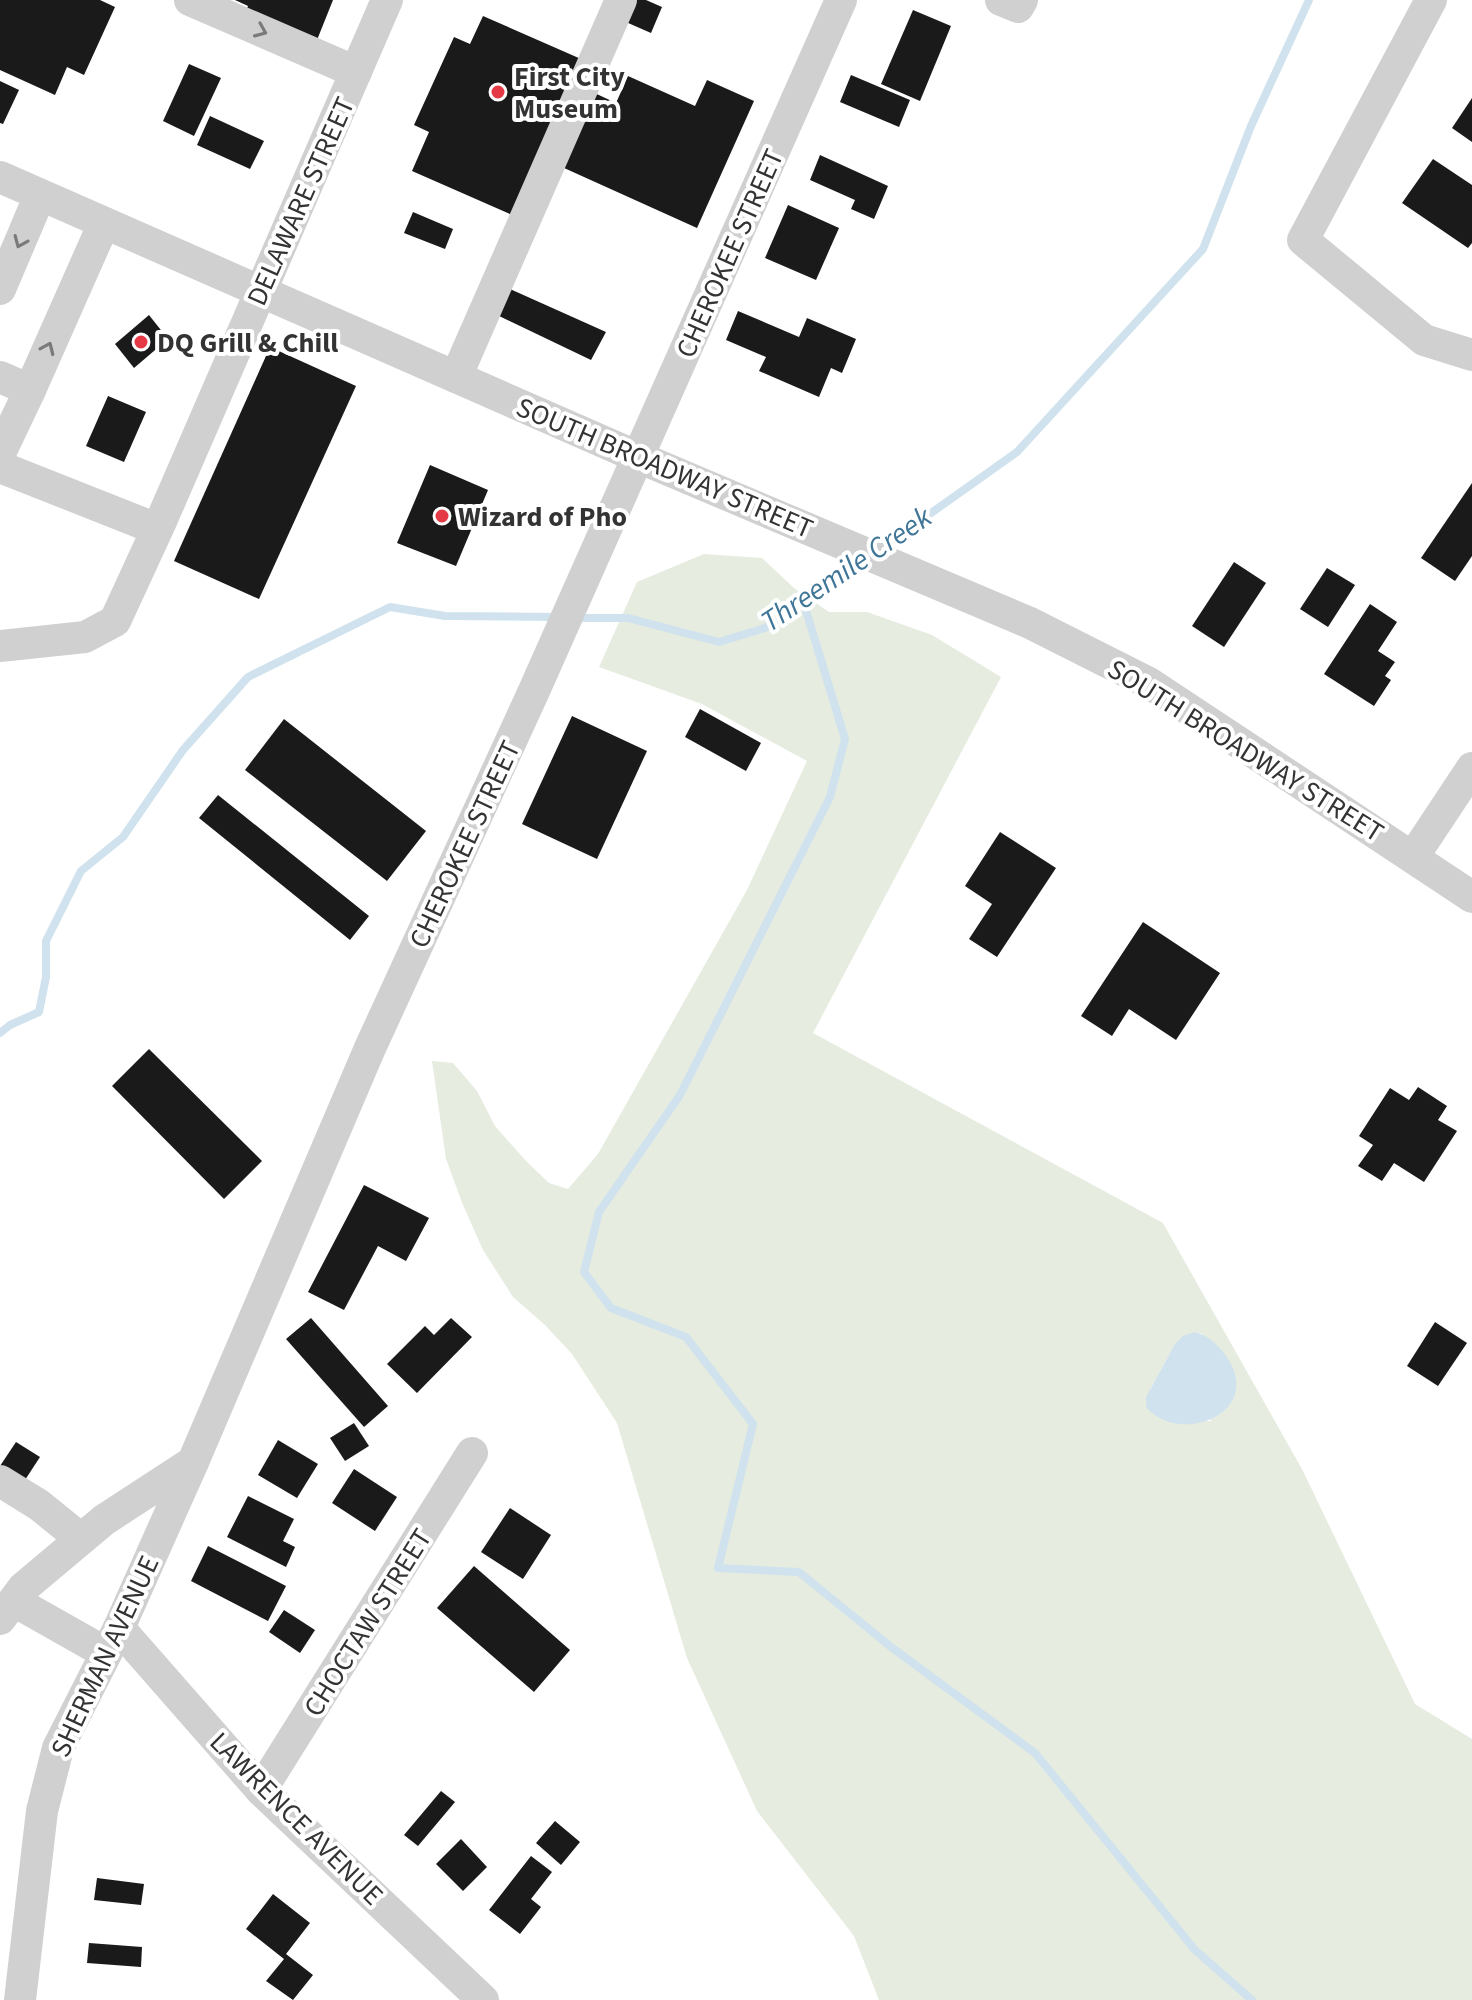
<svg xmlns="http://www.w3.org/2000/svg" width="1472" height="2000" font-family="'Source Sans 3',sans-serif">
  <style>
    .green { fill: #e6ecdf; fill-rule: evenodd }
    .water { fill: #cfe2ee }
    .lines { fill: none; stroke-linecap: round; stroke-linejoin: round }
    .stream { stroke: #cfe2ee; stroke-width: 8 }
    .building { fill: #1a1a1a }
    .minor { stroke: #d0d0d0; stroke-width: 32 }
    .oneway { stroke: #7a7a7a }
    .poi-dot { fill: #e63946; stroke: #fff; stroke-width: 3 }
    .labels { text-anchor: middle; stroke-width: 8; stroke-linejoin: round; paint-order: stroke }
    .poi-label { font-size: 28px; font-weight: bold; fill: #333; stroke: #fff; text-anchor: start }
    .street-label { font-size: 28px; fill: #333; stroke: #fff }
    .water-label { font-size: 30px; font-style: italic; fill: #3f7597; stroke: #fff }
  </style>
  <rect width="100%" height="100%" fill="#fff"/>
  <path class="green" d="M 704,554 L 762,558 L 794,588 L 829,612 L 867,612 L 932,635 L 1001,677 L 813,1033 L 1163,1223 L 1303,1471 L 1415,1704 L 1472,1739 L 1472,2000 L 879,2000 L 854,1936 L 757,1811 L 687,1658 L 617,1423 L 572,1354 L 545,1325 L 513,1297 L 483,1250 L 463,1205 L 446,1159 L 432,1061 L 453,1063 L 477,1091 L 495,1126 L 527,1162 L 549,1183 L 568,1189 L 598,1154 L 747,890 L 807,761 L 702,704 L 599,667 L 637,582 ZM 1195,1332 L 1203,1334 L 1211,1421 L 1170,1422 L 1150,1389 C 1164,1368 1170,1342 1195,1332 Z"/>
  <path class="water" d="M 1195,1332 C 1210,1336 1220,1347 1228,1359 C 1263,1414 1179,1446 1146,1407 L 1146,1397 L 1175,1344 L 1183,1336 Z"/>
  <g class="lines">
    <g class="stream">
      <path d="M 879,550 L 1017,452 L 1203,249 L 1251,126 L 1309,0"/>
      <path d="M 804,604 L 845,739 L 830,797 L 680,1095 L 599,1212 L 584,1272 L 611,1308 L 686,1337 L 753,1424 L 718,1568 L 799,1572 L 891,1647 L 1035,1753 L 1195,1950 L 1252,2000"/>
      <path d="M 576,618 L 628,618 L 719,642 L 765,628 L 865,560"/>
      <path d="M 0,1033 L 10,1025 L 39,1012 L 46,977 L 46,941 L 81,871 L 123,837 L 183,750 L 248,677 L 390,607 L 445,616 L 559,617"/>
    </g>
  </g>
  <g class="building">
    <path d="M 0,0 L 100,0 L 115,7 L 84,75 L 67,67 L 55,95 L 0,70 Z"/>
    <path d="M 235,0 L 333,0 L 313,50 L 243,18 L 248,6 Z"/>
    <path d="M 627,0 L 646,0 L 662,7 L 651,33 L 619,19 Z"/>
    <path d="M 913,10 L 951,26 L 920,101 L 881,84 Z"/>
    <path d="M 483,16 L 581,59 L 512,215 L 412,171 L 429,132 L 414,125 L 454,37 L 470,44 Z"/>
    <path d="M 189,64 L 221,78 L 194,136 L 163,121 Z"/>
    <path d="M 851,75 L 910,100 L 899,127 L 840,102 Z"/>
    <path d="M 628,76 L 695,106 L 707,80 L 754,101 L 697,228 L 553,163 L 586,89 L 616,103 Z"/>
    <path d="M 0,81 L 19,90 L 3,124 L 0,123 Z"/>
    <path d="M 1472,98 L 1472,142 L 1452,128 Z"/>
    <path d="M 210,116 L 264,141 L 250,169 L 197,145 Z"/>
    <path d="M 820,155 L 888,186 L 874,219 L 851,209 L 855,200 L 810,180 Z"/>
    <path d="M 1433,159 L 1472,185 L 1472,243 L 1468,248 L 1402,203 Z"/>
    <path d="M 788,205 L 839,228 L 816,280 L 765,258 Z"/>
    <path d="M 413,212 L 453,229 L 445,249 L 404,233 Z"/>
    <path d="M 510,289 L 606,332 L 591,360 L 497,315 Z"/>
    <path d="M 738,311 L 799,337 L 807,318 L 856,339 L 842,373 L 831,368 L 819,397 L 759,371 L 766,357 L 726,340 Z"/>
    <path d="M 149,315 L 168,339 L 134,368 L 115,344 Z"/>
    <path d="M 270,347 L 356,386 L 259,599 L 174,561 Z"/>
    <path d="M 108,396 L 146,412 L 124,462 L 86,446 Z"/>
    <path d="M 430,465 L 488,490 L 456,566 L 397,543 Z"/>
    <path d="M 1472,483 L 1472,556 L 1455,581 L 1421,558 Z"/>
    <path d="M 1234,562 L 1266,583 L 1224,647 L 1192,626 Z"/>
    <path d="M 1327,568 L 1355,585 L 1328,627 L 1300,609 Z"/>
    <path d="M 1370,604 L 1397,622 L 1378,651 L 1395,662 L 1385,676 L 1391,680 L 1374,706 L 1324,674 Z"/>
    <path d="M 700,709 L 761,743 L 746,771 L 685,737 Z"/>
    <path d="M 572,716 L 647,751 L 597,859 L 522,824 Z"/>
    <path d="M 284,719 L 426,831 L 387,881 L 245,770 Z"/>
    <path d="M 218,795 L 369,916 L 350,940 L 199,818 Z"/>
    <path d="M 1000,832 L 1056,868 L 997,957 L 969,939 L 992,904 L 965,886 Z"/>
    <path d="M 1143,922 L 1220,973 L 1176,1040 L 1129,1009 L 1112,1036 L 1081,1016 Z"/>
    <path d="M 149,1049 L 262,1161 L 224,1199 L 112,1086 Z"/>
    <path d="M 1418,1087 L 1447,1106 L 1438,1120 L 1457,1131 L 1424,1182 L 1394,1163 L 1382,1181 L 1358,1166 L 1373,1145 L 1359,1136 L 1390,1088 L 1409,1100 Z"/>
    <path d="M 364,1185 L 429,1218 L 406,1261 L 378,1246 L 344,1310 L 308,1292 Z"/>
    <path d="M 311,1318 L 388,1406 L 364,1427 L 286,1339 Z"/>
    <path d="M 451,1318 L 472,1337 L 417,1393 L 387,1364 L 425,1326 L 434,1335 Z"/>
    <path d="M 1435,1322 L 1467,1343 L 1438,1386 L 1407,1366 Z"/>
    <path d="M 354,1423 L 369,1446 L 345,1461 L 330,1438 Z"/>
    <path d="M 278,1440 L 318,1464 L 297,1498 L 258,1475 Z"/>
    <path d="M 16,1442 L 40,1457 L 23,1483 L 0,1466 Z"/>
    <path d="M 354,1469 L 397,1497 L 375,1531 L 332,1503 Z"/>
    <path d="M 248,1496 L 294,1519 L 283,1541 L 295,1547 L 286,1567 L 227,1537 Z"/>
    <path d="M 510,1508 L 551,1535 L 523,1579 L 481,1552 Z"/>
    <path d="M 208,1546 L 286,1586 L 268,1621 L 191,1581 Z"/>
    <path d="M 474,1566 L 570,1650 L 534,1692 L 437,1608 Z"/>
    <path d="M 284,1610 L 315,1630 L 300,1653 L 269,1632 Z"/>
    <path d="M 441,1791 L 455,1802 L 418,1846 L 404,1835 Z"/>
    <path d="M 555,1821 L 580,1842 L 561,1865 L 536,1843 Z"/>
    <path d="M 461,1839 L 487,1867 L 463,1891 L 436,1864 Z"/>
    <path d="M 531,1856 L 552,1872 L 531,1899 L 541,1907 L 520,1934 L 489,1910 Z"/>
    <path d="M 97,1878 L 144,1884 L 141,1905 L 94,1900 Z"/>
    <path d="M 273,1894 L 310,1923 L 286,1954 L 313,1975 L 293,2000 L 266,1981 L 284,1959 L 246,1929 Z"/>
    <path d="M 89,1943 L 142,1947 L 141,1967 L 87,1963 Z"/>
  </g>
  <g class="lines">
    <g class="minor">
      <path d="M 190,0 L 356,72"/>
      <path d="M 1001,0 L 1018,7 L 1022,0"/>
      <path d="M 1431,0 L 1303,240 L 1424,340 L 1472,355"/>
      <path d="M 0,177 L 638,457 L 1030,623 L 1149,683 L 1472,897"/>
      <path d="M 0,289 L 40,195"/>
      <path d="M 0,377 L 30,390 L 104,223"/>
      <path d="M 456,377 L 621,0"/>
      <path d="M 0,453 L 30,390"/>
      <path d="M 0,467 L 157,529"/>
      <path d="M 0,646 L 85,637 L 115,621 L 162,519 L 387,0"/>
      <path d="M 1413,857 L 1472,768"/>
      <path d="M 0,1481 L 39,1505 L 81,1539"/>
      <path d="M 14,1601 L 106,1653"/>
      <path d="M 0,1619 L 23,1588 L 104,1520 L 193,1462 L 370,1048 L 533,693 L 841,0"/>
      <path d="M 119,1628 L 261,1790 L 483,2000"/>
      <path d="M 261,1790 L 472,1453"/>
      <path d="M 20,2000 L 42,1811 L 58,1748 L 119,1628 L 193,1462"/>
    </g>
  </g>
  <defs><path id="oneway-chevron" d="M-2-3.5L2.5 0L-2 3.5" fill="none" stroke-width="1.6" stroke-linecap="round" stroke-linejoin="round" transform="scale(2)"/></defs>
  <g class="oneway">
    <use href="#oneway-chevron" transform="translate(261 31) rotate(23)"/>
    <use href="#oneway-chevron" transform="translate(20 242) rotate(113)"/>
    <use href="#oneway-chevron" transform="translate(48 348) rotate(-66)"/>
  </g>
  <g class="poi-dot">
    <circle cx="498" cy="92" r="8"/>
    <circle cx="141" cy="342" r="8"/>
    <circle cx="442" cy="516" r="8"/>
  </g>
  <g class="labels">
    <g class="poi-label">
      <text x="514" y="86">First City<tspan x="514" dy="32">Museum</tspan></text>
      <text x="157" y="352">DQ Grill &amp; Chill</text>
      <text x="458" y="526">Wizard of Pho</text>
    </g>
    <g class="street-label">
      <text transform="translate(300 201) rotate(-66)" y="10">DELAWARE STREET</text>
      <text transform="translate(729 253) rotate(-66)" y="10">CHEROKEE STREET</text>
      <text transform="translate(665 467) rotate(23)" y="10">SOUTH BROADWAY STREET</text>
      <text transform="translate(1246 750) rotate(32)" y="10">SOUTH BROADWAY STREET</text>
      <text transform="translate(464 844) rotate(-65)" y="10">CHEROKEE STREET</text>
      <text transform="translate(367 1622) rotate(-58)" y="10">CHOCTAW STREET</text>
      <text transform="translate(104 1656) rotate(-65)" y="10">SHERMAN AVENUE</text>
      <text transform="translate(297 1818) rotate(45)" y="10">LAWRENCE AVENUE</text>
    </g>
    <g class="water-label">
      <text transform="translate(846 569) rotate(-34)" y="10">Threemile Creek</text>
    </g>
  </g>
</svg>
